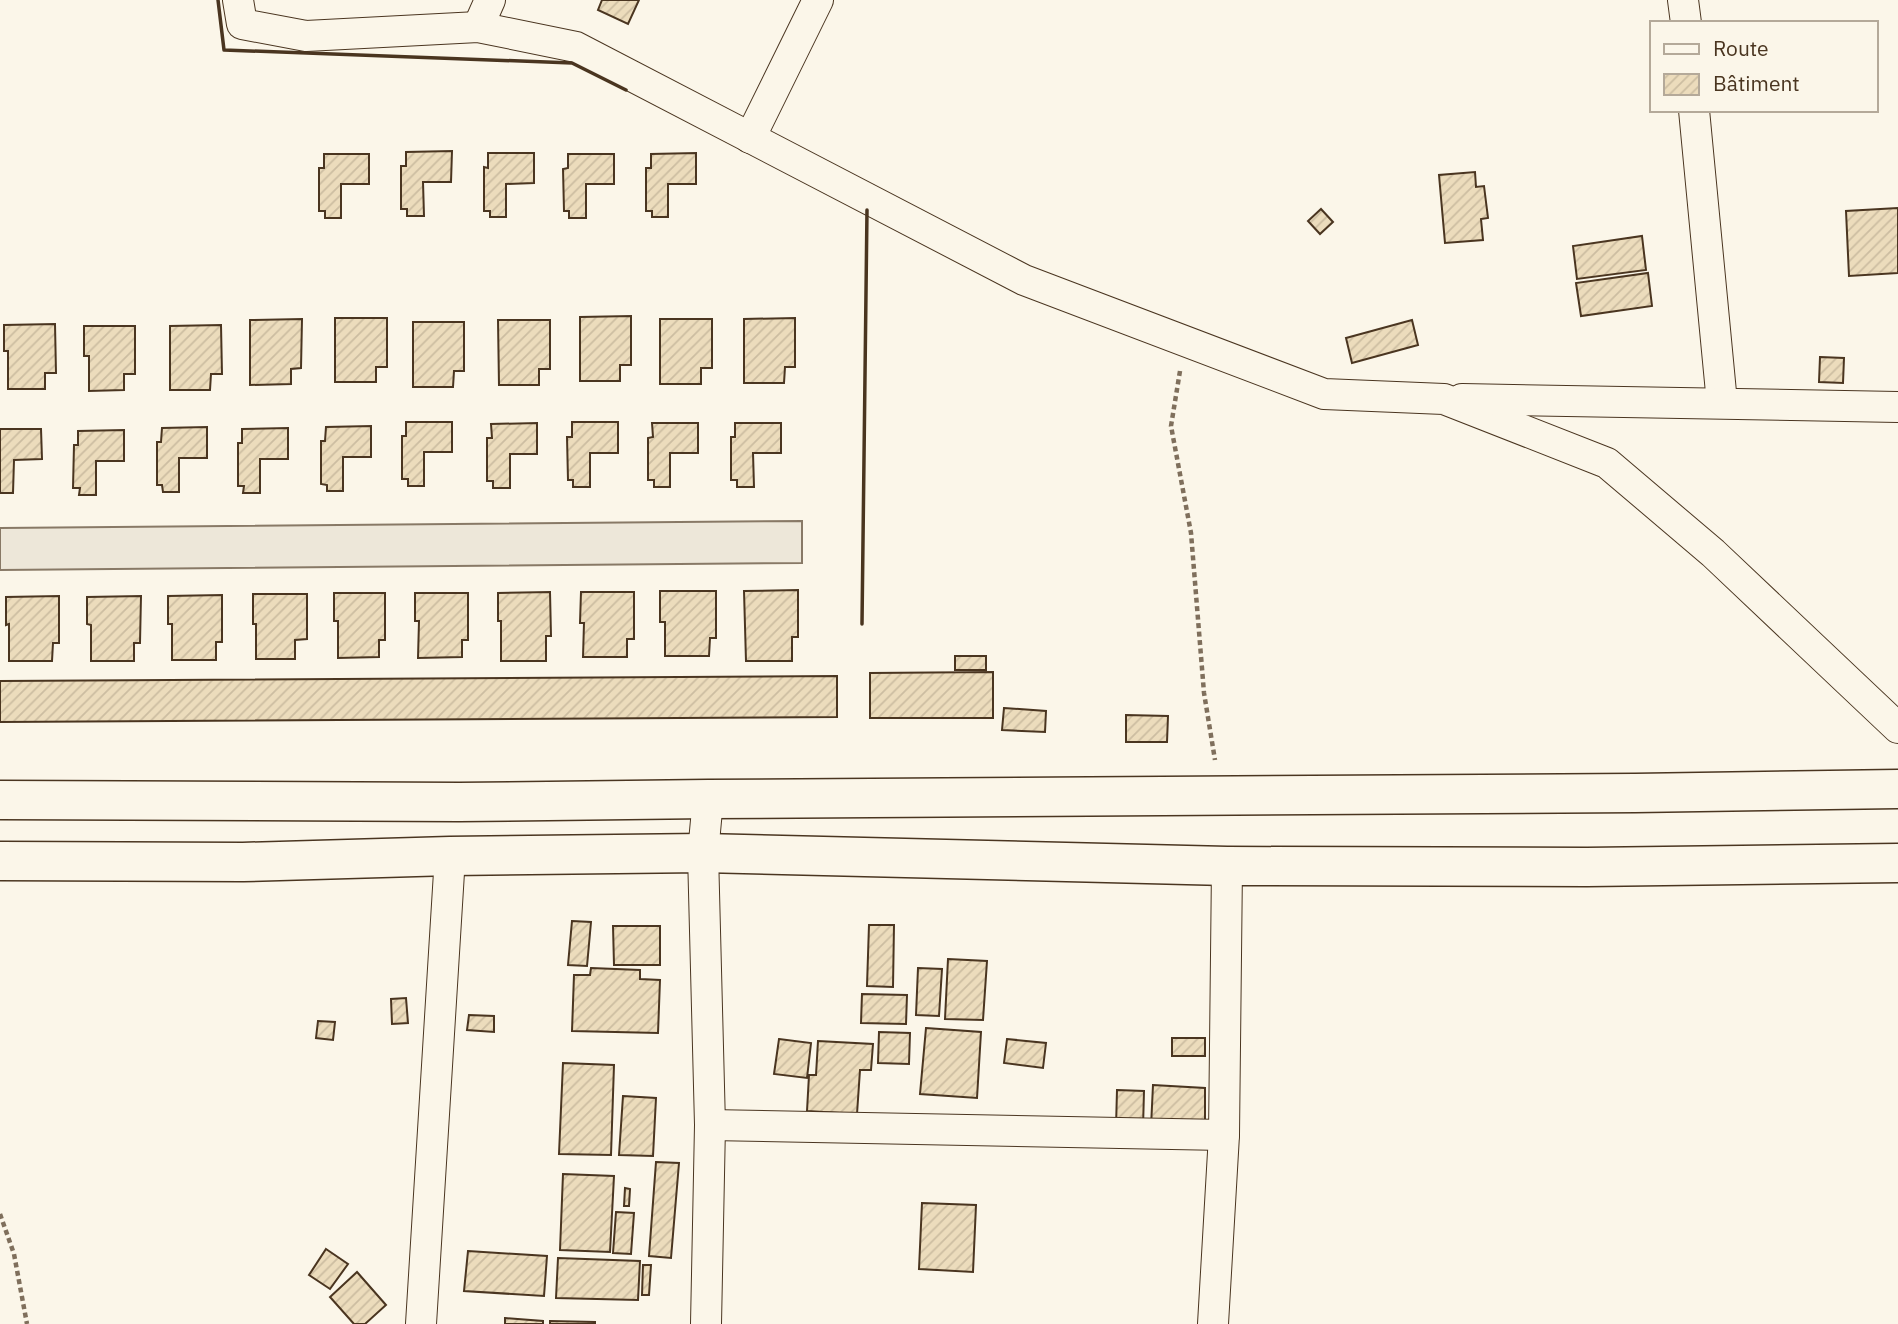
<svg xmlns="http://www.w3.org/2000/svg" width="1898" height="1324" font-family="'IBM Plex Sans',sans-serif">
  <style>
    .parking { fill: #ede7d9; stroke: #887966; stroke-width: 2 }
    .building { fill: url(#building-hatch); stroke: #4a3520; stroke-width: 2 }
    .lines { fill: none; stroke-linecap: round; stroke-linejoin: round }
    .street-casing { stroke: #4a3520; stroke-width: 32 }
    .secondary-casing { stroke: #4a3520; stroke-width: 41 }
    .path { stroke: #7f6f5c; stroke-width: 4.5; stroke-dasharray: 5 3.5; stroke-linecap: butt }
    .street { stroke: #fbf6e9; stroke-width: 30 }
    .secondary { stroke: #fbf6e9; stroke-width: 38 }
    .wall { stroke: #4a3520; stroke-width: 3.5 }
  </style>
  <defs>
    <pattern id="building-hatch" width="6" height="6" patternUnits="userSpaceOnUse" patternTransform="scale(1.75)"><rect width="6" height="6" fill="#ecdcbc"/><path d="M-1 1l2-2M0 6l6-6M5 7l2-2" fill="none" stroke="#ccbda1"/></pattern>
  </defs>
  <rect width="100%" height="100%" fill="#fbf6e9"/>
  <path class="parking" d="M 802,521 L 802,563 L 0,570 L 0,528 Z"/>
  <g class="building">
    <path d="M 602,0 L 639,0 L 628,24 L 598,10 Z"/>
    <path d="M 452,151 L 451,182 L 423,182 L 424,216 L 407,216 L 407,209 L 401,209 L 401,166 L 406,166 L 406,152 Z"/>
    <path d="M 488,153 L 534,153 L 534,183 L 506,184 L 506,217 L 490,217 L 490,211 L 484,211 L 484,167 L 488,168 Z"/>
    <path d="M 696,153 L 696,184 L 668,184 L 668,217 L 652,217 L 652,211 L 646,211 L 646,168 L 651,168 L 651,154 Z"/>
    <path d="M 324,154 L 369,154 L 369,184 L 341,184 L 341,218 L 325,218 L 325,211 L 319,211 L 319,168 L 324,168 Z"/>
    <path d="M 568,154 L 614,154 L 614,184 L 586,184 L 586,218 L 569,218 L 569,211 L 564,211 L 563,169 L 568,168 Z"/>
    <path d="M 1475,172 L 1476,187 L 1484,186 L 1488,218 L 1481,219 L 1483,240 L 1445,243 L 1439,175 Z"/>
    <path d="M 1898,208 L 1898,273 L 1849,276 L 1846,211 Z"/>
    <path d="M 1321,209 L 1333,222 L 1320,234 L 1308,221 Z"/>
    <path d="M 1642,236 L 1646,270 L 1577,279 L 1573,246 Z"/>
    <path d="M 1648,273 L 1652,306 L 1581,316 L 1576,283 Z"/>
    <path d="M 631,316 L 631,365 L 620,365 L 620,381 L 580,381 L 580,317 Z"/>
    <path d="M 335,318 L 387,318 L 387,367 L 376,367 L 376,382 L 335,382 Z"/>
    <path d="M 795,318 L 795,367 L 785,367 L 784,383 L 744,383 L 744,319 Z"/>
    <path d="M 302,319 L 301,368 L 291,369 L 291,384 L 250,385 L 250,320 Z"/>
    <path d="M 660,319 L 712,319 L 712,368 L 701,368 L 701,384 L 660,384 Z"/>
    <path d="M 498,320 L 550,320 L 550,369 L 539,369 L 539,385 L 499,385 Z"/>
    <path d="M 1412,320 L 1418,345 L 1352,363 L 1346,338 Z"/>
    <path d="M 413,322 L 464,322 L 464,371 L 454,371 L 453,387 L 413,387 Z"/>
    <path d="M 55,324 L 56,373 L 45,373 L 45,389 L 8,389 L 8,351 L 4,351 L 4,325 Z"/>
    <path d="M 221,325 L 222,374 L 211,374 L 210,390 L 170,390 L 170,326 Z"/>
    <path d="M 84,326 L 135,326 L 135,374 L 124,374 L 124,390 L 89,391 L 89,356 L 84,356 Z"/>
    <path d="M 1820,357 L 1844,358 L 1843,383 L 1819,382 Z"/>
    <path d="M 406,422 L 452,422 L 452,452 L 424,452 L 424,486 L 408,486 L 408,479 L 402,479 L 402,436 L 406,436 Z"/>
    <path d="M 572,422 L 618,422 L 618,453 L 590,453 L 590,487 L 573,487 L 573,480 L 568,480 L 567,437 L 572,437 Z"/>
    <path d="M 537,423 L 537,454 L 510,454 L 510,488 L 493,488 L 493,481 L 487,481 L 487,438 L 492,438 L 491,424 Z"/>
    <path d="M 652,423 L 698,423 L 698,453 L 670,453 L 670,487 L 654,487 L 654,480 L 648,480 L 648,438 L 653,437 Z"/>
    <path d="M 735,423 L 781,423 L 781,453 L 753,453 L 754,487 L 737,487 L 737,480 L 731,480 L 731,437 L 735,437 Z"/>
    <path d="M 371,426 L 371,457 L 343,457 L 343,491 L 327,491 L 327,485 L 321,484 L 321,441 L 325,441 L 326,427 Z"/>
    <path d="M 207,427 L 207,458 L 179,458 L 179,492 L 163,492 L 162,485 L 157,485 L 157,442 L 161,442 L 162,428 Z"/>
    <path d="M 288,428 L 288,459 L 260,459 L 260,493 L 243,493 L 244,486 L 238,486 L 238,443 L 242,443 L 242,429 Z"/>
    <path d="M 0,429 L 41,429 L 42,459 L 14,460 L 13,493 L 0,493 Z"/>
    <path d="M 124,430 L 124,461 L 96,461 L 96,495 L 79,495 L 80,488 L 73,488 L 74,445 L 78,445 L 78,431 Z"/>
    <path d="M 798,590 L 798,637 L 792,637 L 792,661 L 746,661 L 744,591 Z"/>
    <path d="M 660,591 L 716,591 L 716,638 L 710,638 L 709,656 L 665,656 L 665,622 L 660,622 Z"/>
    <path d="M 550,592 L 551,636 L 546,636 L 546,661 L 501,661 L 501,621 L 498,621 L 498,593 Z"/>
    <path d="M 581,592 L 634,592 L 634,639 L 627,639 L 627,657 L 583,657 L 584,623 L 580,623 Z"/>
    <path d="M 334,593 L 385,593 L 385,640 L 379,640 L 379,657 L 338,658 L 338,621 L 334,621 Z"/>
    <path d="M 415,593 L 468,593 L 468,640 L 462,640 L 462,657 L 418,658 L 419,621 L 415,621 Z"/>
    <path d="M 253,594 L 307,594 L 307,639 L 295,640 L 295,659 L 256,659 L 256,624 L 253,624 Z"/>
    <path d="M 222,595 L 222,642 L 216,642 L 216,660 L 172,660 L 172,624 L 168,624 L 168,596 Z"/>
    <path d="M 59,596 L 59,643 L 53,643 L 52,661 L 9,661 L 9,624 L 6,625 L 6,597 Z"/>
    <path d="M 141,596 L 140,643 L 134,643 L 134,661 L 91,661 L 91,625 L 87,624 L 87,597 Z"/>
    <rect x="955" y="656" width="31" height="14"/>
    <path d="M 993,672 L 993,718 L 870,718 L 870,673 Z"/>
    <path d="M 837,676 L 837,717 L 0,722 L 0,681 Z"/>
    <path d="M 1004,708 L 1046,711 L 1045,732 L 1002,730 Z"/>
    <path d="M 1126,715 L 1168,716 L 1167,742 L 1126,742 Z"/>
    <path d="M 572,921 L 591,922 L 587,966 L 568,965 Z"/>
    <path d="M 869,925 L 894,925 L 893,987 L 867,986 Z"/>
    <path d="M 613,926 L 660,926 L 660,965 L 614,965 Z"/>
    <path d="M 948,959 L 987,961 L 983,1020 L 945,1019 Z"/>
    <path d="M 591,968 L 640,970 L 640,979 L 660,980 L 658,1033 L 572,1031 L 574,975 L 590,975 Z"/>
    <path d="M 918,968 L 942,969 L 939,1016 L 916,1015 Z"/>
    <path d="M 862,994 L 907,995 L 906,1024 L 861,1023 Z"/>
    <path d="M 406,998 L 408,1023 L 392,1024 L 391,999 Z"/>
    <path d="M 469,1015 L 494,1016 L 494,1032 L 467,1030 Z"/>
    <path d="M 318,1021 L 335,1022 L 333,1040 L 316,1038 Z"/>
    <path d="M 926,1028 L 981,1032 L 977,1098 L 920,1094 Z"/>
    <path d="M 879,1032 L 910,1033 L 909,1064 L 878,1063 Z"/>
    <rect x="1172" y="1038" width="33" height="18"/>
    <path d="M 779,1039 L 811,1043 L 807,1078 L 774,1074 Z"/>
    <path d="M 1007,1039 L 1046,1043 L 1043,1068 L 1004,1063 Z"/>
    <path d="M 818,1041 L 873,1044 L 871,1070 L 860,1070 L 857,1114 L 807,1111 L 809,1075 L 816,1075 Z"/>
    <path d="M 563,1063 L 614,1065 L 611,1155 L 559,1154 Z"/>
    <path d="M 1153,1085 L 1205,1088 L 1205,1129 L 1151,1127 Z"/>
    <path d="M 1117,1090 L 1144,1091 L 1143,1128 L 1116,1127 Z"/>
    <path d="M 623,1096 L 656,1098 L 653,1156 L 619,1155 Z"/>
    <path d="M 656,1162 L 679,1163 L 671,1258 L 649,1256 Z"/>
    <path d="M 563,1174 L 614,1176 L 610,1252 L 560,1250 Z"/>
    <path d="M 625,1188 L 630,1189 L 629,1206 L 624,1206 Z"/>
    <path d="M 922,1203 L 976,1205 L 973,1272 L 919,1269 Z"/>
    <path d="M 616,1212 L 634,1213 L 631,1254 L 613,1253 Z"/>
    <path d="M 326,1249 L 348,1264 L 330,1289 L 309,1275 Z"/>
    <path d="M 468,1251 L 547,1256 L 544,1296 L 464,1291 Z"/>
    <path d="M 558,1258 L 640,1261 L 638,1300 L 556,1298 Z"/>
    <path d="M 643,1265 L 651,1265 L 649,1295 L 642,1295 Z"/>
    <path d="M 357,1272 L 386,1305 L 365,1324 L 354,1324 L 330,1297 Z"/>
    <path d="M 505,1318 L 543,1321 L 543,1324 L 505,1324 Z"/>
    <path d="M 550,1321 L 595,1322 L 595,1324 L 550,1324 Z"/>
  </g>
  <g class="lines">
    <defs>
      <g id="street">
        <path d="M 238,0 L 242,24 L 306,36 L 478,27 L 576,47 L 1024,280 L 1324,394 L 1444,399 L 1607,463 L 1713,553 L 1898,728"/>
        <path d="M 1683,0 L 1686,23"/>
        <path d="M 478,27 L 490,0"/>
        <path d="M 1694,110 L 1722,403"/>
        <path d="M 750,138 L 818,0"/>
        <path d="M 1462,399 L 1898,407"/>
        <path d="M 710,1125 L 1224,1135"/>
        <path d="M 421,1324 L 450,856"/>
        <path d="M 706,1324 L 710,1125 L 703,853 L 708,799"/>
        <path d="M 1213,1324 L 1224,1135 L 1227,866"/>
      </g>
      <g id="secondary">
        <path d="M 0,800 L 459,802 L 708,799 L 1635,793 L 1898,789"/>
        <path d="M 0,861 L 243,862 L 450,856 L 703,853 L 1227,866 L 1587,867 L 1898,863"/>
      </g>
    </defs>
    <use href="#street" class="street-casing"/>
    <use href="#secondary" class="secondary-casing"/>
    <g class="path">
      <path d="M 1180,371 L 1171,426 L 1191,533 L 1204,693 L 1215,760"/>
      <path d="M 0,1214 L 14,1254 L 27,1324"/>
    </g>
    <use href="#street" class="street"/>
    <use href="#secondary" class="secondary"/>
    <g class="wall">
      <path d="M 218,0 L 224,50 L 572,63 L 626,90"/>
      <path d="M 862,624 L 867,210"/>
    </g>
  </g>
  <rect x="1650" y="21" width="228" height="91" fill="#fbf6e9" stroke="#b4a999" stroke-width="2"/>
  <rect x="1664" y="44" width="35" height="10" fill="#fbf6e9" stroke="#b4a999" stroke-width="2"/>
  <text x="1713" y="56" font-size="21" fill="#4a3520">Route</text>
  <rect x="1664" y="74" width="35" height="21" fill="url(#building-hatch)" stroke="#b4a999" stroke-width="2"/>
  <text x="1713" y="91" font-size="21" fill="#4a3520">Bâtiment</text>
</svg>
